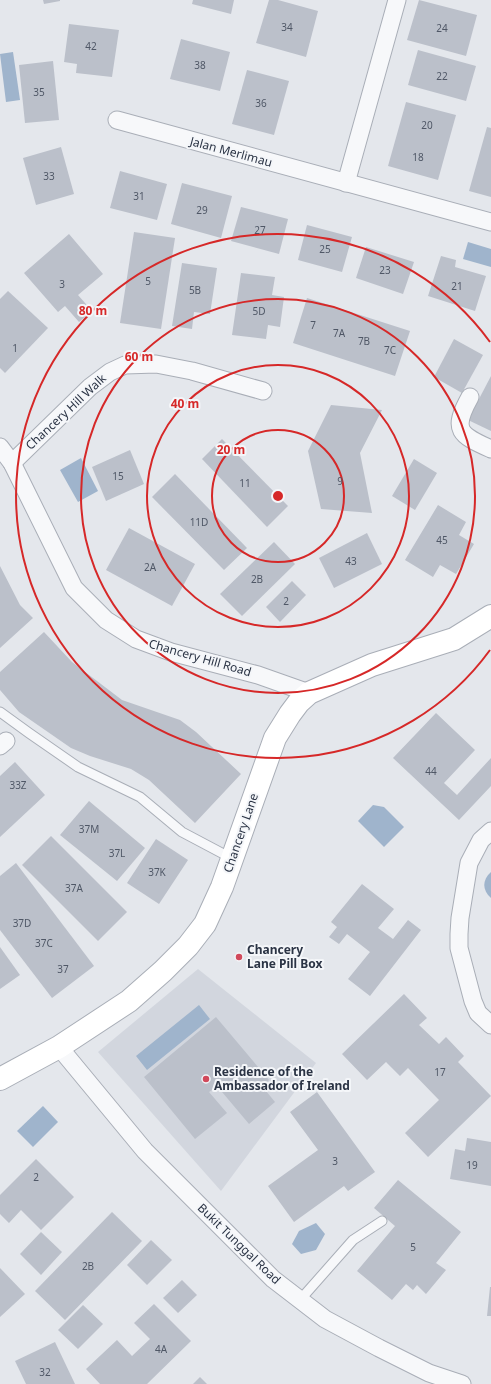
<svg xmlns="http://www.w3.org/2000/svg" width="491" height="1384" font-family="'Noto Sans',sans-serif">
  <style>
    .built { fill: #d2d6de }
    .water { fill: #9fb4cc }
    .building { fill: #bbc0ca }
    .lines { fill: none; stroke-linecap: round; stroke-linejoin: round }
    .lane-casing { stroke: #a9aeb7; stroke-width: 11 }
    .street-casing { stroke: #a9aeb7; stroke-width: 19 }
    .secondary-casing { stroke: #a9aeb7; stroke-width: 24 }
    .lane { stroke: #f7f8fa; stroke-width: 9 }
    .street { stroke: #f7f8fa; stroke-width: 17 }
    .secondary { stroke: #fff; stroke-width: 22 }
    .ring { fill: none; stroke: #d62828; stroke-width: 2 }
    .poi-dot { fill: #d1495b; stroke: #f4f6f9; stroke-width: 1.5 }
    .labels { text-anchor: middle; stroke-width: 4; stroke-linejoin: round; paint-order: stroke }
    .number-label { font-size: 10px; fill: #4f5766 }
    .street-label { font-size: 12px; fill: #2b3445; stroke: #f4f6f9 }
    .poi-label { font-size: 12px; font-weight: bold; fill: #2b3445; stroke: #f4f6f9; text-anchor: start }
    .centre { fill: #d62828; stroke: #f4f6f9; stroke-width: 2 }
    .ring-label { font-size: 12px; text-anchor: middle; font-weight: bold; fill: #d62828; stroke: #f4f6f9; stroke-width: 4; stroke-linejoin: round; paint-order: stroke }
  </style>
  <rect width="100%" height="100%" fill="#e4e7ec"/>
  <path class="built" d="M 198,969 L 316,1063 L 221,1191 L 98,1052 Z"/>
  <g class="water">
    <path d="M 13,52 L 20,100 L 6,102 L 0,54 Z"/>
    <path d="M 468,242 L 491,249 L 491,267 L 463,259 Z"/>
    <path d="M 81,458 L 98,491 L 78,502 L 60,470 Z"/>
    <path d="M 373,805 L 384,807 L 404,827 L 384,847 L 358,821 Z"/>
    <path d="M 491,872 L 491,898 C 482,890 482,880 491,872 Z"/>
    <path d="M 199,1005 L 210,1019 L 147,1070 L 136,1056 Z"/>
    <path d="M 43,1106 L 58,1122 L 33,1147 L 17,1131 Z"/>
    <path d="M 316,1223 L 325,1234 L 316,1250 L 301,1254 L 292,1244 L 299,1231 Z"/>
  </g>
  <g class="building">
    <path d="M 43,0 L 60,0 L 60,1 L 44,4 Z"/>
    <path d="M 193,0 L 234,0 L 231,14 L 192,4 Z"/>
    <path d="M 269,0 L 278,0 L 318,11 L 306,57 L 256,43 Z"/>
    <path d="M 419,0 L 477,15 L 466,56 L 407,40 Z"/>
    <path d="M 69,24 L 119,30 L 112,77 L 76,73 L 77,64 L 64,62 Z"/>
    <path d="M 181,39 L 230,52 L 220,91 L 170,79 Z"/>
    <path d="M 418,50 L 476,66 L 466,101 L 408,85 Z"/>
    <path d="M 53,61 L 59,120 L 25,123 L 19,65 Z"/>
    <path d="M 247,70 L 289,81 L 274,135 L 232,124 Z"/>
    <path d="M 406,102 L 456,115 L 438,180 L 388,166 Z"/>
    <path d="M 487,127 L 491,128 L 491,197 L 469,191 Z"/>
    <path d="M 61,147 L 74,194 L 36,205 L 23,158 Z"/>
    <path d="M 120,171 L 167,184 L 157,220 L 110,208 Z"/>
    <path d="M 182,183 L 232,196 L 221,238 L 171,224 Z"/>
    <path d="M 241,207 L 288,219 L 279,254 L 231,241 Z"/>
    <path d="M 307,225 L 352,237 L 342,272 L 298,260 Z"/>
    <path d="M 134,232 L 175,238 L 161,329 L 120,323 Z"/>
    <path d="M 69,234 L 103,274 L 78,295 L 92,311 L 79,322 L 65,306 L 58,312 L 24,273 Z"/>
    <path d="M 366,247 L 414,262 L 403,294 L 356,278 Z"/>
    <path d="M 441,256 L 456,260 L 455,267 L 486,276 L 475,311 L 428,296 Z"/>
    <path d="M 182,263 L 217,268 L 210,314 L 194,312 L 192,329 L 172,326 Z"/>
    <path d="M 241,273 L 275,277 L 272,295 L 284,297 L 280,327 L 268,325 L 266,339 L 232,335 Z"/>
    <path d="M 8,291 L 48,328 L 5,373 L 0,368 L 0,299 Z"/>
    <path d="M 307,298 L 410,331 L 395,376 L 293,343 Z"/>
    <path d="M 454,339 L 483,355 L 462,393 L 434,377 Z"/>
    <path d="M 491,376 L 491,431 L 468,420 Z"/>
    <path d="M 331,405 L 382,410 L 360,453 L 372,513 L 321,509 L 308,451 Z"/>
    <path d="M 222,439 L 288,506 L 267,527 L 202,459 Z"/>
    <path d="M 130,450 L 144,484 L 106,501 L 92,467 Z"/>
    <path d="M 414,459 L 437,473 L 415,510 L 392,496 Z"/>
    <path d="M 175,474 L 247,548 L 224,570 L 152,497 Z"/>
    <path d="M 438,505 L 466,522 L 459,535 L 474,544 L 456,574 L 440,565 L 433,577 L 405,560 Z"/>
    <path d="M 129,528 L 195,564 L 172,606 L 106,570 Z"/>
    <path d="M 367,533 L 382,564 L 334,588 L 319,558 Z"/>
    <path d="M 274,542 L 295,564 L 242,616 L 220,594 Z"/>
    <path d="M 0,566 L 20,605 L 33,618 L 0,648 Z"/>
    <path d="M 292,581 L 306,595 L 280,622 L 266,607 Z"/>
    <path d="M 44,632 L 72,662 L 122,700 L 180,720 L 196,732 L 241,774 L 195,823 L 149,780 L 131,769 L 90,756 L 71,748 L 19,712 L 0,690 L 0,672 Z"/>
    <path d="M 436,713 L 475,750 L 444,783 L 457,795 L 491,758 L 491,786 L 459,820 L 393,758 Z"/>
    <path d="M 15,762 L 45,795 L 0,837 L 0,776 Z"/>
    <path d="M 89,801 L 145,848 L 117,881 L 60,835 Z"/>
    <path d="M 51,836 L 127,912 L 98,941 L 22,865 Z"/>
    <path d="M 156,839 L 188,860 L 159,904 L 127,883 Z"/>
    <path d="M 16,863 L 94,966 L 52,998 L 0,930 L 0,876 Z"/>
    <path d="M 362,884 L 394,909 L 378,928 L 393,939 L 408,920 L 421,930 L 370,996 L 348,979 L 370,952 L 347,934 L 339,944 L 329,937 L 337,927 L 331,922 Z"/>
    <path d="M 0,947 L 20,975 L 0,989 Z"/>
    <path d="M 404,994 L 427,1018 L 419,1025 L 439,1044 L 446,1037 L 464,1056 L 458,1062 L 491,1096 L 428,1157 L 405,1133 L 439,1100 L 408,1068 L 400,1076 L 386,1062 L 367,1080 L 342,1054 Z"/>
    <path d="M 216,1017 L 269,1080 L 262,1086 L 275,1102 L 249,1124 L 217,1086 L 209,1092 L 227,1113 L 195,1139 L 144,1077 Z"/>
    <path d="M 317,1092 L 375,1172 L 348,1191 L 344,1186 L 294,1222 L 268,1186 L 318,1150 L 290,1112 Z"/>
    <path d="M 467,1138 L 491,1142 L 491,1186 L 450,1179 L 455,1149 L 465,1151 Z"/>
    <path d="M 36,1159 L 74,1197 L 41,1230 L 21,1210 L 9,1223 L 0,1214 L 0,1195 Z"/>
    <path d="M 398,1180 L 461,1232 L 436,1263 L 446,1270 L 426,1294 L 417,1285 L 413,1290 L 406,1284 L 392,1300 L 357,1271 L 395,1226 L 374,1208 Z"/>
    <path d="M 112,1212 L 142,1241 L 65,1320 L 35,1291 Z"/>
    <path d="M 41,1232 L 62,1252 L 41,1275 L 20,1254 Z"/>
    <path d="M 151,1240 L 172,1260 L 147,1285 L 127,1265 Z"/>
    <path d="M 0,1268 L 25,1294 L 0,1317 Z"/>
    <path d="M 182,1280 L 197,1295 L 178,1313 L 163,1298 Z"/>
    <path d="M 490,1287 L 491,1287 L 491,1316 L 487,1316 Z"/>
    <path d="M 154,1304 L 191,1341 L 147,1384 L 100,1384 L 86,1369 L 117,1340 L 132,1356 L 150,1339 L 134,1323 Z"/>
    <path d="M 83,1305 L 103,1324 L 78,1349 L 58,1330 Z"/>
    <path d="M 55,1342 L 75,1384 L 26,1384 L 15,1361 Z"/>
    <path d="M 200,1377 L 207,1384 L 193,1384 Z"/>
  </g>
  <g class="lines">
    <defs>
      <g id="lane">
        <path d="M 0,712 L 29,733 L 78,767 L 140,797 L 182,832 L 233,859"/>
        <path d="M 300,1300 L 353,1240 L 382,1221"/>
      </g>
      <g id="street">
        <path d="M 117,120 L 491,222"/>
        <path d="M 346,183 L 397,0"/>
        <path d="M 470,397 C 451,431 460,435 491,449"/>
        <path d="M 0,447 L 12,463 L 74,588 L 106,620 L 136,639 L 171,652 L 258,675 L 309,693"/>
        <path d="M 12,463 L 90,387 L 110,372 L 125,365 L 156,364 L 192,371 L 263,391"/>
        <path d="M 0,746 L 6,741"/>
        <path d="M 491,831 L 481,840 L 469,863 L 460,918 L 459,934 L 459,948 L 473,1001 L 478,1013 L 491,1025"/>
        <path d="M 59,1047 L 145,1151 L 273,1279 L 325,1319 L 379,1348 L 429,1373 L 462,1384"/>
      </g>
      <path id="secondary" d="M 0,1079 L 59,1047 L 129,1001 L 163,971 L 188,946 L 205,924 L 222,887 L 275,738 L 290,714 L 299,702 L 309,693 L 372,665 L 454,639 L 491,616"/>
    </defs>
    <use href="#lane" class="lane-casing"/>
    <use href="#street" class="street-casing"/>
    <use href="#secondary" class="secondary-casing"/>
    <use href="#lane" class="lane"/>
    <use href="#street" class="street"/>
    <use href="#secondary" class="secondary"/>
  </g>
  <g class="ring">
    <circle cx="278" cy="496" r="66"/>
    <circle cx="278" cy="496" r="131"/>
    <circle cx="278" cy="496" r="197"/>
    <path d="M490 650A262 262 0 1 1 490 342"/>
  </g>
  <g class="poi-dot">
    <circle cx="239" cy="957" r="4"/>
    <circle cx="206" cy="1079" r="4"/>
  </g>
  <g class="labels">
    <g class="number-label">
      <text x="287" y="31">34</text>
      <text x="442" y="32">24</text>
      <text x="91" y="50">42</text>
      <text x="200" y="69">38</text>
      <text x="442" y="80">22</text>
      <text x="39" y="96">35</text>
      <text x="261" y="107">36</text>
      <text x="427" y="129">20</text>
      <text x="418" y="161">18</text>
      <text x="49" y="180">33</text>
      <text x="139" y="200">31</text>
      <text x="202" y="214">29</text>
      <text x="260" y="234">27</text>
      <text x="325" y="253">25</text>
      <text x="385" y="274">23</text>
      <text x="148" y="285">5</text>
      <text x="62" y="288">3</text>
      <text x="457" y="290">21</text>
      <text x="195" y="294">5B</text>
      <text x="259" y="315">5D</text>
      <text x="313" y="329">7</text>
      <text x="339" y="337">7A</text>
      <text x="364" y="345">7B</text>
      <text x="15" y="352">1</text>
      <text x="390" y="354">7C</text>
      <text x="118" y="480">15</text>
      <text x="340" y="485">9</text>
      <text x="245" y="487">11</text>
      <text x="199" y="526">11D</text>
      <text x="442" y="544">45</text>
      <text x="351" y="565">43</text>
      <text x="150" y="571">2A</text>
      <text x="257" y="583">2B</text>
      <text x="286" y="605">2</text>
      <text x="431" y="775">44</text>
      <text x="18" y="789">33Z</text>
      <text x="89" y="833">37M</text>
      <text x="117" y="857">37L</text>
      <text x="157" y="876">37K</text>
      <text x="74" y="892">37A</text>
      <text x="22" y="927">37D</text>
      <text x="44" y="947">37C</text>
      <text x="63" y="973">37</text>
      <text x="440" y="1076">17</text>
      <text x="335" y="1165">3</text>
      <text x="472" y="1169">19</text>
      <text x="36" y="1181">2</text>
      <text x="413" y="1251">5</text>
      <text x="88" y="1270">2B</text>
      <text x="161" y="1353">4A</text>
      <text x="45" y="1376">32</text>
    </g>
    <g class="street-label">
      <text transform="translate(231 152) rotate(15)" y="4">Jalan Merlimau</text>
      <text transform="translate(66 412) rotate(-43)" y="4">Chancery Hill Walk</text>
      <text transform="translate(200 658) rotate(16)" y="4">Chancery Hill Road</text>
      <text transform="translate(241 833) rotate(-71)" y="4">Chancery Lane</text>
      <text transform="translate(239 1244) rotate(44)" y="4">Bukit Tunggal Road</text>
    </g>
    <g class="poi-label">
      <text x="247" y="954">Chancery<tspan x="247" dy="14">Lane Pill Box</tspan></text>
      <text x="214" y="1076">Residence of the<tspan x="214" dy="14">Ambassador of Ireland</tspan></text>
    </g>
  </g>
  <circle cx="278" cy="496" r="6" class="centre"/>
  <g class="ring-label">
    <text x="93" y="315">80 m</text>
    <text x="139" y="361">60 m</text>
    <text x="185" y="408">40 m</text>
    <text x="231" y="454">20 m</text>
  </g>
</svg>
